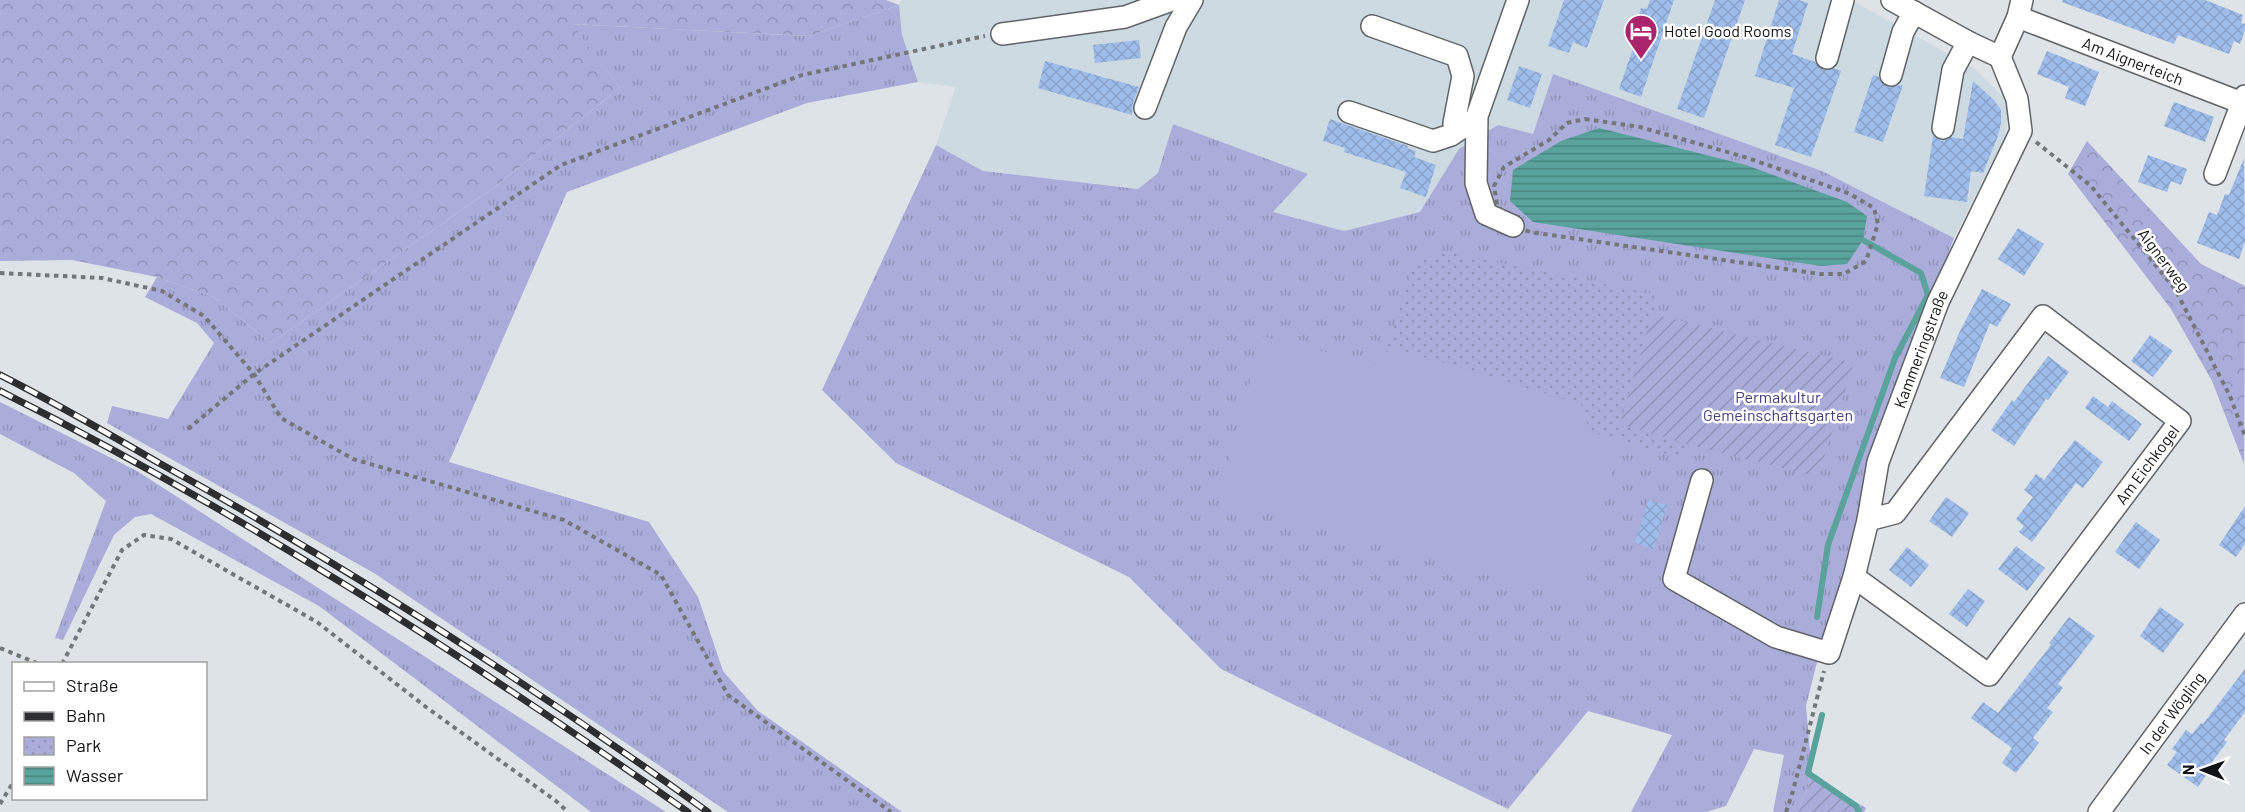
<svg xmlns="http://www.w3.org/2000/svg" width="2245" height="812" font-family="Barlow,sans-serif">
  <style>
    .built { fill: #cddae2 }
    .grass { fill: url(#grass-tufts) }
    .forest { fill: url(#forest-crowns) }
    .park { fill: url(#park-dots) }
    .garden { fill: url(#garden-furrows) }
    .pitch { fill: #aaacda }
    .water { fill: url(#water-rules) }
    .lines { fill: none; stroke-linecap: round; stroke-linejoin: round }
    .stream { stroke: #59a39c; stroke-width: 6 }
    .building { fill: url(#building-cross-hatch) }
    .minor-casing { stroke: #606468; stroke-width: 24 }
    .path { stroke: #737779; stroke-width: 4; stroke-dasharray: 4.5 4.5; stroke-linecap: butt }
    .minor { stroke: #fff; stroke-width: 21 }
    .rail-casing { stroke: #2c2e30; stroke-width: 7 }
    .rail { stroke: #fff; stroke-width: 4.5; stroke-dasharray: 14; stroke-linecap: butt }
    .labels { text-anchor: middle; stroke-width: 5; stroke-linejoin: round; paint-order: stroke }
    .poi-label { font-size: 16px; fill: #111314; stroke: #fff; text-anchor: start }
    .street-label { font-size: 16px; fill: #111314; stroke: #fff }
    .park-label { font-size: 16px; fill: #423f7e; stroke: #fff }
  </style>
  <defs>
    <pattern id="grass-tufts" width="24" height="20" patternUnits="userSpaceOnUse" patternTransform="scale(1.5)"><rect width="24" height="20" fill="#aaacda"/><path d="M3 7l-1-3M5 7V3M7 7l1-3M15 17l-1-3M17 17v-4M19 17l1-3" fill="none" stroke="#9193ba"/></pattern>
    <pattern id="forest-crowns" width="20" height="18" patternUnits="userSpaceOnUse" patternTransform="scale(1.5)"><rect width="20" height="18" fill="#aaacda"/><path d="M2 6a3 3 0 1 1 6 0M12 15a3 3 0 1 1 6 0" fill="none" stroke="#9193ba"/></pattern>
    <pattern id="park-dots" width="8" height="8" patternUnits="userSpaceOnUse" patternTransform="scale(1.5)"><rect width="8" height="8" fill="#aaacda"/><path d="M2 2h.1M6 6h.1" fill="none" stroke="#9193ba" stroke-width="1.8" stroke-linecap="round"/></pattern>
    <pattern id="garden-furrows" width="10" height="10" patternUnits="userSpaceOnUse" patternTransform="scale(1.5)"><rect width="10" height="10" fill="#aaacda"/><path d="M-1 1l2-2M0 10L10 0M9 11l2-2" fill="none" stroke="#9193ba"/></pattern>
    <pattern id="water-rules" width="6" height="5" patternUnits="userSpaceOnUse" patternTransform="scale(1.5)"><rect width="6" height="5" fill="#59a39c"/><path d="M0 2.5h6" fill="none" stroke="#48847e"/></pattern>
    <pattern id="building-cross-hatch" width="8" height="8" patternUnits="userSpaceOnUse" patternTransform="scale(1.5)"><rect width="8" height="8" fill="#9fbdeb"/><path d="M0 0l8 8M0 8l8-8" fill="none" stroke="#88a2c9"/></pattern>
  </defs>
  <rect width="100%" height="100%" fill="#dde3e6"/>
  <path class="built" d="M 901,0 L 1851,0 L 1975,69 L 2009,103 L 2005,136 L 1954,238 L 1822,171 L 1553,74 L 1533,135 L 1459,149 L 1420,212 L 1344,231 L 1273,212 L 1308,174 L 1173,124 L 1158,173 L 1138,189 L 983,171 L 936,145 L 956,87 L 918,82 L 902,35 L 899,5 Z"/>
  <g class="grass">
    <path d="M 899,5 L 902,35 L 918,82 L 807,103 L 567,192 L 449,462 L 649,522 L 698,597 L 723,671 L 758,711 L 902,812 L 728,812 L 374,573 L 107,423 L 112,406 L 168,419 L 214,343 L 197,323 L 145,297 L 157,277 L 214,297 L 271,343 L 493,188 L 620,88 L 571,24 L 809,36 Z"/>
    <path d="M 1553,74 L 1822,171 L 1954,238 L 1864,477 L 1859,519 L 1835,617 L 1816,666 L 1806,706 L 1812,776 L 1798,812 L 1773,812 L 1784,755 L 1754,749 L 1726,806 L 1706,812 L 1631,812 L 1672,735 L 1588,711 L 1508,809 L 1221,669 L 1129,577 L 896,463 L 822,390 L 936,145 L 983,171 L 1138,189 L 1158,173 L 1173,124 L 1308,174 L 1273,212 L 1344,231 L 1420,212 L 1459,149 L 1498,125 L 1533,134 Z"/>
    <path d="M 0,402 L 137,471 L 666,812 L 591,812 L 319,606 L 151,514 L 135,517 L 114,535 L 63,640 L 55,638 L 106,501 L 74,473 L 0,434 Z"/>
  </g>
  <g class="forest">
    <path d="M 0,0 L 886,0 L 899,5 L 809,36 L 572,24 L 620,88 L 493,188 L 271,343 L 214,297 L 157,277 L 72,260 L 0,261 Z"/>
    <path d="M 2087,141 L 2201,264 L 2245,286 L 2244,464 L 2212,381 L 2171,309 L 2068,174 Z"/>
  </g>
  <path class="park" d="M 1441,251 L 1658,295 L 1620,424 L 1686,444 L 1681,458 L 1590,432 L 1581,404 L 1387,346 L 1414,265 Z"/>
  <g class="garden">
    <path d="M 1652,314 L 1854,363 L 1818,477 L 1686,444 L 1620,424 Z"/>
    <path d="M 1812,776 L 1866,808 L 1864,812 L 1798,812 Z"/>
  </g>
  <path class="pitch" d="M 1262,336 L 1380,366 L 1387,346 L 1581,404 L 1590,432 L 1621,441 L 1577,598 L 1218,499 Z"/>
  <path class="water" d="M 1599,128 L 1746,165 L 1847,202 L 1867,216 L 1863,240 L 1847,264 L 1821,266 L 1533,222 L 1510,201 L 1513,170 L 1561,141 Z"/>
  <g class="lines">
    <g class="stream">
      <path d="M 1817,617 L 1828,545 L 1895,358 L 1928,295 L 1921,273 L 1863,240"/>
      <path d="M 1822,715 L 1808,773 L 1856,806 L 1859,812"/>
    </g>
  </g>
  <g class="building">
    <path d="M 1564,0 L 1604,0 L 1587,48 L 1573,42 L 1569,53 L 1548,46 Z"/>
    <path d="M 1650,0 L 1674,0 L 1641,97 L 1619,89 L 1639,31 L 1634,29 L 1641,8 L 1647,9 Z"/>
    <path d="M 1715,0 L 1745,0 L 1704,118 L 1677,109 Z"/>
    <path d="M 1779,0 L 1799,0 L 1808,3 L 1792,54 L 1815,62 L 1823,70 L 1834,68 L 1841,71 L 1811,157 L 1775,145 L 1794,88 L 1755,76 Z"/>
    <path d="M 2063,0 L 2205,0 L 2243,15 L 2241,23 L 2245,24 L 2245,30 L 2240,44 L 2234,41 L 2229,54 L 2178,35 L 2174,44 L 2062,2 Z"/>
    <path d="M 1139,40 L 1141,58 L 1095,63 L 1093,45 Z"/>
    <path d="M 2047,51 L 2099,72 L 2085,106 L 2065,98 L 2069,87 L 2037,74 Z"/>
    <path d="M 1045,61 L 1139,87 L 1133,103 L 1132,115 L 1038,88 Z"/>
    <path d="M 1519,66 L 1542,74 L 1530,108 L 1507,100 Z"/>
    <path d="M 1873,75 L 1879,77 L 1882,83 L 1887,87 L 1903,85 L 1883,142 L 1854,132 Z"/>
    <path d="M 1973,81 L 1994,100 L 2001,110 L 2001,123 L 1998,136 L 1983,173 L 1971,171 L 1967,202 L 1924,196 L 1933,136 L 1941,141 L 1951,137 L 1963,139 Z"/>
    <path d="M 2174,102 L 2214,117 L 2205,142 L 2164,126 Z"/>
    <path d="M 1330,119 L 1408,146 L 1407,148 L 1416,151 L 1414,157 L 1436,165 L 1426,197 L 1400,188 L 1406,172 L 1344,152 L 1345,148 L 1323,141 Z"/>
    <path d="M 2148,155 L 2187,169 L 2181,185 L 2171,181 L 2167,192 L 2138,182 Z"/>
    <path d="M 2244,158 L 2245,242 L 2239,259 L 2197,243 L 2209,212 L 2217,215 L 2225,194 L 2229,195 Z"/>
    <path d="M 2018,228 L 2044,244 L 2024,276 L 1998,259 Z"/>
    <path d="M 1982,289 L 2011,304 L 1997,327 L 1990,323 L 1964,387 L 1940,378 L 1960,331 Z"/>
    <path d="M 2150,335 L 2173,351 L 2153,377 L 2131,361 Z"/>
    <path d="M 2048,356 L 2069,372 L 2048,400 L 2046,399 L 2014,446 L 1991,430 L 2012,400 L 2014,402 Z"/>
    <path d="M 2093,396 L 2108,407 L 2112,401 L 2142,424 L 2129,441 L 2085,408 Z"/>
    <path d="M 2075,440 L 2103,462 L 2083,488 L 2076,483 L 2032,542 L 2019,532 L 2024,526 L 2016,519 L 2033,497 L 2024,490 L 2036,474 L 2044,480 Z"/>
    <path d="M 1946,497 L 1969,513 L 1952,537 L 1929,521 Z"/>
    <path d="M 1648,500 L 1667,505 L 1654,549 L 1635,543 Z"/>
    <path d="M 2245,506 L 2245,544 L 2236,557 L 2219,545 Z"/>
    <path d="M 2136,522 L 2160,540 L 2139,569 L 2115,552 Z"/>
    <path d="M 2016,546 L 2045,568 L 2027,591 L 1998,569 Z"/>
    <path d="M 1907,547 L 1929,565 L 1911,587 L 1889,570 Z"/>
    <path d="M 1968,589 L 1985,601 L 1967,627 L 1949,614 Z"/>
    <path d="M 2160,607 L 2184,624 L 2163,653 L 2140,636 Z"/>
    <path d="M 2069,617 L 2095,636 L 2058,684 L 2063,688 L 2047,708 L 2053,712 L 2033,738 L 2039,743 L 2016,773 L 2002,763 L 2012,748 L 1971,718 L 1983,702 L 1998,713 L 2051,645 L 2049,643 Z"/>
    <path d="M 2245,669 L 2245,712 L 2224,740 L 2227,742 L 2207,769 L 2209,771 L 2198,787 L 2167,765 L 2177,752 L 2172,749 L 2186,730 L 2192,734 L 2201,723 L 2203,724 Z"/>
  </g>
  <g class="lines">
    <defs>
      <g id="minor">
        <path id="s1" d="M 2018,17 L 2242,103 L 2245,96"/>
        <path d="M 1372,26 L 1457,56 L 1463,76 L 1454,123 L 1460,129"/>
        <path d="M 1002,34 L 1125,17 L 1172,0"/>
        <path d="M 2000,57 L 2018,17 L 2022,0"/>
        <path d="M 1827,58 L 1843,0"/>
        <path d="M 1891,75 L 1903,32 L 1914,12"/>
        <path d="M 1145,108 L 1176,27 L 1192,0"/>
        <path d="M 1349,112 L 1433,141 L 1451,135 L 1470,122"/>
        <path d="M 1943,128 L 1953,70 L 1968,42"/>
        <path d="M 2215,174 L 2242,103"/>
        <path d="M 1513,226 L 1486,214 L 1476,183 L 1477,116 L 1518,0"/>
        <path id="s2" d="M 1702,480 L 1674,579 L 1776,637 L 1829,653 L 1854,577 L 1868,520 L 1878,462 L 1938,302 L 2021,131 L 2017,99 L 2000,57 L 1968,42 L 1892,0"/>
        <path id="s3" d="M 1854,577 L 1989,675 L 2180,421 L 2043,316 L 1895,513 L 1868,520"/>
        <path id="s4" d="M 2099,812 L 2245,614"/>
      </g>
    </defs>
    <use href="#minor" class="minor-casing"/>
    <g class="path">
      <path d="M 1585,119 L 1640,127 L 1748,158 L 1850,194 L 1874,208 L 1878,224 L 1866,261 L 1844,274 L 1820,274 L 1530,232 L 1513,226 L 1497,204 L 1494,186 L 1504,167 L 1549,140 L 1567,123 Z"/>
      <path d="M 2036,142 L 2091,186 L 2175,289 L 2230,396 L 2245,436"/>
      <path d="M 0,273 L 102,278 L 162,291 L 204,316 L 254,374 L 281,418 L 353,459 L 564,520 L 661,575 L 728,695 L 891,812"/>
      <path d="M 188,429 L 254,374 L 561,165 L 802,75 L 985,36"/>
      <path d="M 0,648 L 39,664"/>
      <path d="M 62,664 L 122,550 L 144,535 L 171,539 L 317,622 L 426,707 L 556,801 L 568,812"/>
      <path d="M 0,804 L 14,781"/>
      <path d="M 1786,812 L 1793,791 L 1824,671"/>
    </g>
    <use href="#minor" class="minor"/>
    <defs>
      <g id="rail">
        <path d="M 0,375 C 54,402 107,433 159,463 C 349,568 532,685 708,812"/>
        <path d="M 0,391 C 241,512 467,657 688,812"/>
      </g>
    </defs>
    <use href="#rail" class="rail-casing"/>
    <use href="#rail" class="rail"/>
  </g>
  <defs>
    <symbol id="hotel-pin" viewBox="-11 -11 22 30"><path d="M0 17L-7.5 6A9.5 9.5 0 1 1 7.5 6Z" fill="#ab256c" stroke="#fff"/><path d="M-6-4.5h1.5V1H6V5H4.5V3h-9V5H-6ZM-4 0a1.8 1.8 0 1 1 3.6 0ZM.5 0V-2.5h3Q6-2.5 6 0Z" fill="#fff"/></symbol>
  </defs>
  <g fill-rule="evenodd">
    <use href="#hotel-pin" x="1622" y="12" width="38" height="52"/>
  </g>
  <g class="labels">
    <g class="poi-label">
      <text x="1664" y="37">Hotel Good Rooms</text>
    </g>
    <g class="street-label">
      <text dy="6" stroke="none"><textPath href="#s1" startOffset="123">Am Aignerteich</textPath></text>
      <text transform="translate(2164 260) rotate(53)" y="6">Aignerweg</text>
      <text dy="6" stroke="none"><textPath href="#s2" startOffset="594">Kammeringstraße</textPath></text>
      <text dy="6" stroke="none"><textPath href="#s3" startOffset="430">Am Eichkogel</textPath></text>
      <text dy="6" stroke="none"><textPath href="#s4" startOffset="123">In der Wögling</textPath></text>
    </g>
    <g class="park-label">
      <text x="1778" y="403">Permakultur<tspan x="1778" dy="18">Gemeinschaftsgarten</tspan></text>
    </g>
  </g>
  <rect x="12" y="662" width="195" height="138" fill="#ffffff" stroke="#a0a1a1" stroke-width="1.5"/>
  <rect x="24" y="682" width="30" height="9" fill="#ffffff" stroke="#a0a1a1" stroke-width="1.5"/>
  <text x="66" y="692" font-size="18" fill="#111314">Straße</text>
  <rect x="24" y="712" width="30" height="9" fill="#2c2e30" stroke="#a0a1a1" stroke-width="1.5"/>
  <text x="66" y="722" font-size="18" fill="#111314">Bahn</text>
  <rect x="24" y="737" width="30" height="18" fill="url(#park-dots)" stroke="#a0a1a1" stroke-width="1.5"/>
  <text x="66" y="752" font-size="18" fill="#111314">Park</text>
  <rect x="24" y="767" width="30" height="18" fill="url(#water-rules)" stroke="#a0a1a1" stroke-width="1.5"/>
  <text x="66" y="782" font-size="18" fill="#111314">Wasser</text>
  <g transform="translate(2203 770) rotate(271)" stroke="#ffffff" stroke-width="4.5" paint-order="stroke">
  <path d="M0-4.5L10 22L0 15L-10 22Z" fill="#111314"/>
  <text y="-9" font-size="16" font-weight="bold" text-anchor="middle" fill="#111314">N</text>
  </g>
</svg>
